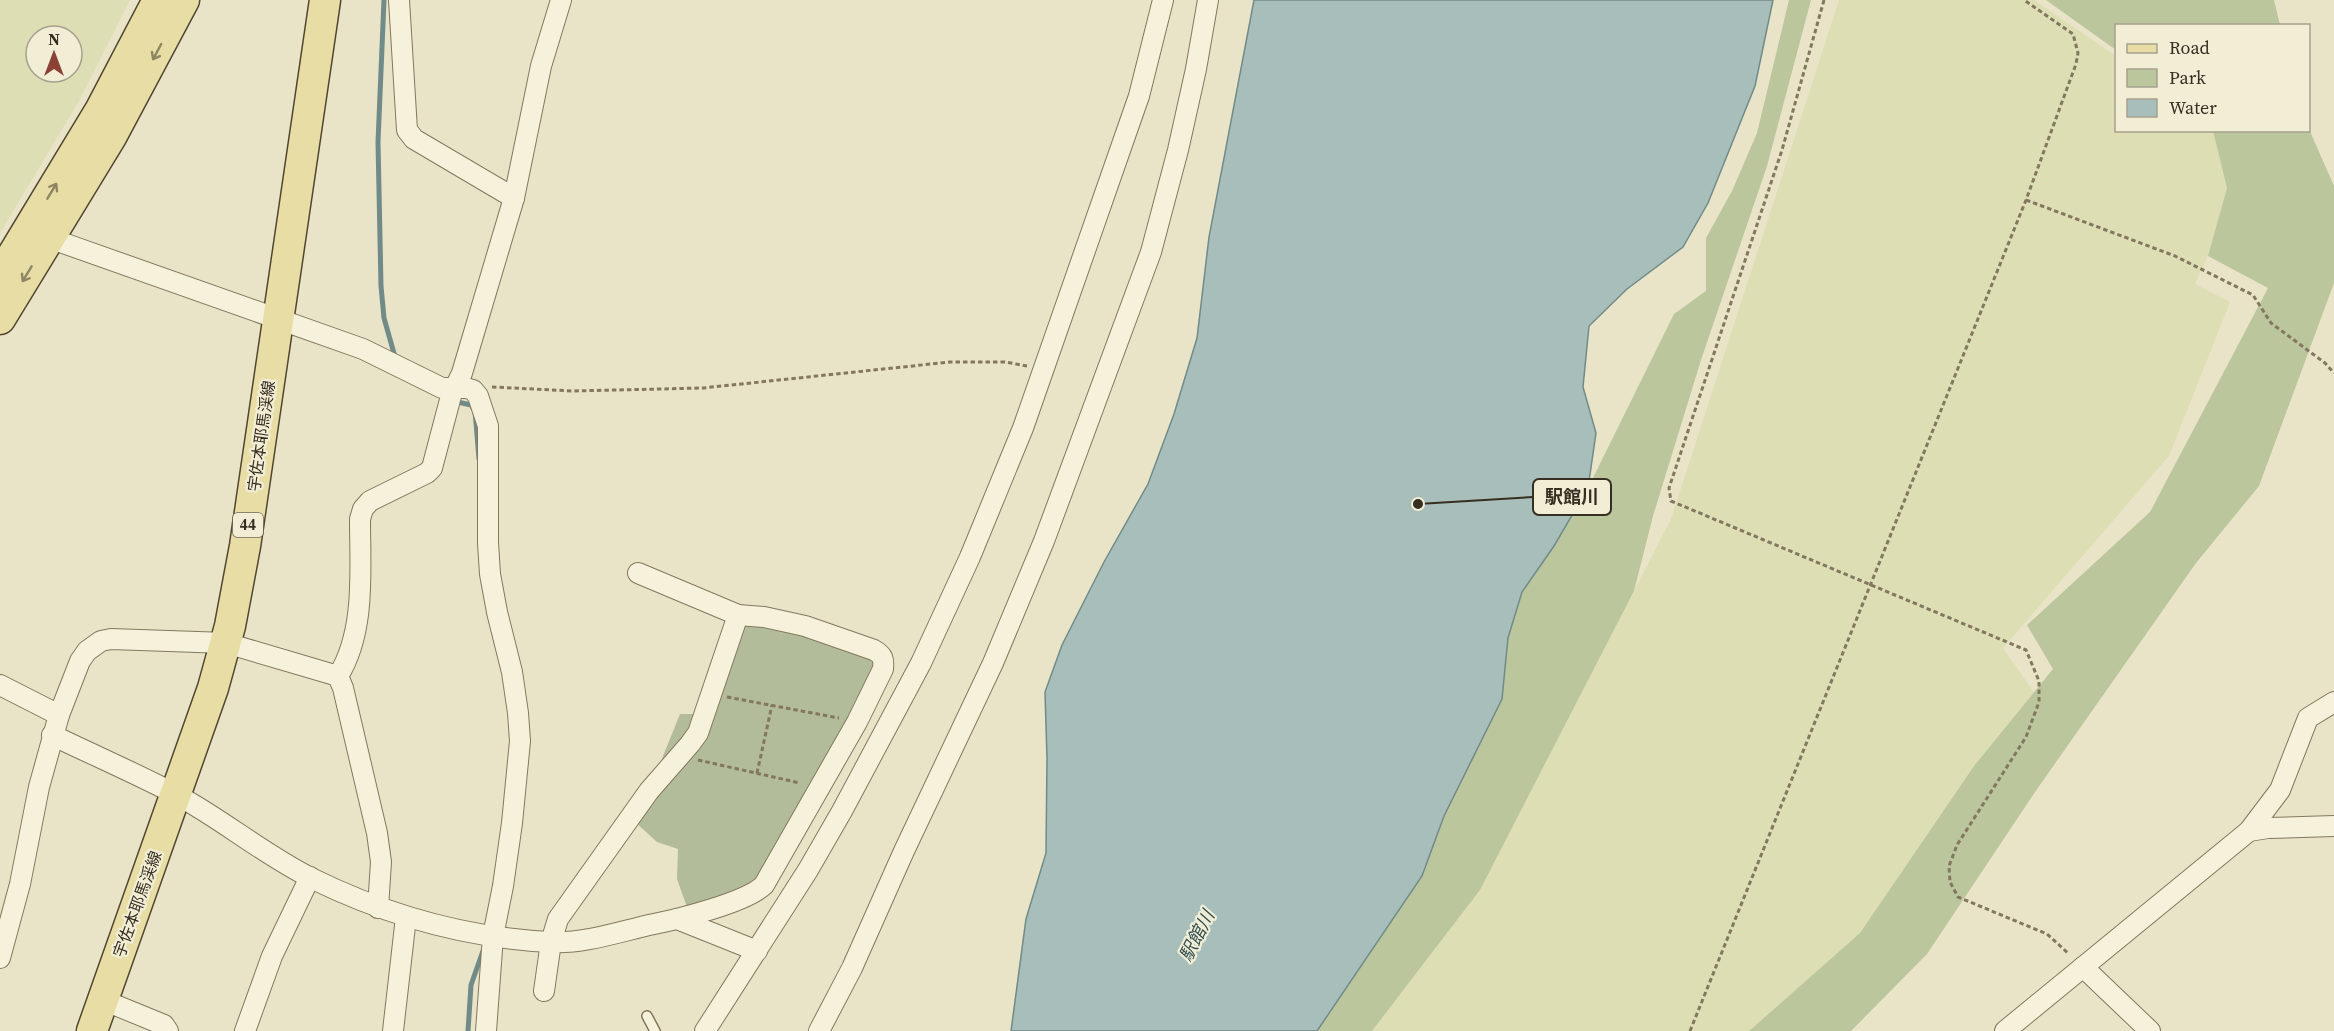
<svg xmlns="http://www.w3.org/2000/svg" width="2334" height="1031" font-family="'Source Serif 4','Noto Sans JP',serif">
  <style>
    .farmland { fill: #dedeb5; fill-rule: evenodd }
    .green { fill: #bbc69c }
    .cemetery { fill: #b3bc9a }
    .water { fill: #a8bebb; stroke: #708b88; stroke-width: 1.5 }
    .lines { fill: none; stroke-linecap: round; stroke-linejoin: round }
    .stream { stroke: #708b88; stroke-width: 5 }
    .lane-casing { stroke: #83785f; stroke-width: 12 }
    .street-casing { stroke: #83785f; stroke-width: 22 }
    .primary-casing { stroke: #514632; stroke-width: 33 }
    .path { stroke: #83785f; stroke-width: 3; stroke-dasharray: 4.5 3; stroke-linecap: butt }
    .lane { stroke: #f5f1da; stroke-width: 9 }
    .street { stroke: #f5f1da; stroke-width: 20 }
    .primary { stroke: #e8dda4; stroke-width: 30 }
    .oneway { stroke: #8e8662 }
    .labels { text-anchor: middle; stroke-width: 4.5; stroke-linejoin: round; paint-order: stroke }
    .shield { fill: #f2eed6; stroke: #6e6857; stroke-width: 1.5 }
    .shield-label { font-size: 15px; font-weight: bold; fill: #352e21 }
    .street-label { font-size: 16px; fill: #352e21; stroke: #f2eed6 }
    .water-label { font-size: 18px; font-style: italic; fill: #325053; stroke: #f2eed6 }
    .leader { fill: none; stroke: #352e21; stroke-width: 2 }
    .callout-dot { fill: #352e21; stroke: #f2eed6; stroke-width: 2 }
    .callout { fill: #f2eed6; stroke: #352e21; stroke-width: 2 }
    .callout-label { font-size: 18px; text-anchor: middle; font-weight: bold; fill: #352e21 }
  </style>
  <rect width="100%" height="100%" fill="#e9e4c7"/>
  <g class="farmland">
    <path d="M 0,0 L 130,0 L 79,101 L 0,233 ZM 36,36 L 72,36 L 72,72 L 36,72 Z"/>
    <path d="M 1839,0 L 2034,0 L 2116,56 L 2116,130 L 2213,131 L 2227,188 L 2208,256 L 2195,284 L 2230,302 L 2169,456 L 2003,648 L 2034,692 L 1974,766 L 1860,933 L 1749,1031 L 1372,1031 L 1480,890 L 1671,519 Z"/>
  </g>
  <g class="green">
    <path d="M 1789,0 L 1811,0 L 1767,166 L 1701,360 L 1653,516 L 1634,591 L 1480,890 L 1372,1031 L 1317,1031 L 1422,876 L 1444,816 L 1502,699 L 1508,638 L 1522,592 L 1554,546 L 1588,488 L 1674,314 L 1706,291 L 1706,238 L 1732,191 L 1757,133 Z"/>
    <path d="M 2046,0 L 2274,0 L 2280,25 L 2116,26 L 2116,50 Z"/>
    <path d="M 2309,129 L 2334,186 L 2334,283 L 2259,486 L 2196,563 L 2035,792 L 1927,954 L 1851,1031 L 1749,1031 L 1860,933 L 1974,766 L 2053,669 L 2027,625 L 2150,512 L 2268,288 L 2208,256 L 2227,188 L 2213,131 Z"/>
  </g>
  <path class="cemetery" d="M 750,620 L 870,653 L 878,664 L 764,879 L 688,910 L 677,879 L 678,849 L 657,842 L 633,820 L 661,761 L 680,714 L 698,714 L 739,625 Z"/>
  <path class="water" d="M 1254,0 L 1773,0 L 1755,86 L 1708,203 L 1683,247 L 1627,289 L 1589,326 L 1583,387 L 1596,433 L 1588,488 L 1554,546 L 1522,592 L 1508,638 L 1502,699 L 1444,816 L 1422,876 L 1317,1031 L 1011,1031 L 1026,919 L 1046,853 L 1047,758 L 1045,692 L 1062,645 L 1104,562 L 1148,484 L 1174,414 L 1197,338 L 1209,237 Z"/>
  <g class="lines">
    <g class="stream">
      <path d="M 384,0 L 378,142 L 381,286 L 384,318 L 395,357"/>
      <path d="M 453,401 L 471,405 L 475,411 L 479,459"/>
      <path d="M 468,1031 L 471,985 L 484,948"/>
    </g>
    <defs>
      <path id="lane" d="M 647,1016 L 655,1031"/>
      <g id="street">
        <path d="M 399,0 L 407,130 L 414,139 L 514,198"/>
        <path d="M 49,238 L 363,349 L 442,388 L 466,388 L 473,390 L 478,396 L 488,426 L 488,543 L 490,574 L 497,612 L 512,672 L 518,713 L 520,741 L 512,823 L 503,886 L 493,936 L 486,1031"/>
        <path d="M 338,676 C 366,631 360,570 360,519 L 363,509 L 370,501 L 427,473 L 432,468 L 451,396 L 462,373 L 514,198 L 541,66 L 561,0"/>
        <path d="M 0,685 L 59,715"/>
        <path d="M 52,735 C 93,755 135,773 175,794 C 222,819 263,854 311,878 C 386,915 466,938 551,942 C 585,944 621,931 654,924 C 679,919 747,902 764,885 L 857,722 L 883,669 C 884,659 883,655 874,650 L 805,626 L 764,617 L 738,615 L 638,573"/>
        <path d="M 2249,831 L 2268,828 L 2334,826"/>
        <path d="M 677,919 L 757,951"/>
        <path d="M 0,958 L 20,884 L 39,787 L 59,715 L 80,661 L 87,651 L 101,641 L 111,639 L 226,643 L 338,676 L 343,688 L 377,833 L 381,862 L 378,908"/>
        <path d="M 2083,967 L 2150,1031"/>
        <path d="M 544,991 L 551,942 L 558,919 L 649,791 L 690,744 L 698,733 L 738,615"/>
        <path d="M 103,1000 L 164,1025 L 168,1031"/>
        <path d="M 245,1031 L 272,956 L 310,877"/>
        <path d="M 393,1031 L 406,917"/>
        <path d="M 705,1031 L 808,870 L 842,811 L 921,663 L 970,557 L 1023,428 L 1139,96 L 1163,0"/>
        <path d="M 819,1031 L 852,968 L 904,851 L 993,663 L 1044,541 L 1151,252 L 1178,150 L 1196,69 L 1208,0"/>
        <path d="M 2005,1031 L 2249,831 L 2280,790 L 2308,718 L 2334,702"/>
      </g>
      <g id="primary">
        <path d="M 0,276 L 101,109 L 158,0"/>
        <path d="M 0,319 L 111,137 L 184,0"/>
        <path d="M 92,1031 L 213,688 L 230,626 L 245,546 L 325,0"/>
      </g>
    </defs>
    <use href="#lane" class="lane-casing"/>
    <use href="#street" class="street-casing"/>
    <use href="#primary" class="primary-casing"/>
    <g class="path">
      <path d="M 1824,0 L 1782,150 L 1669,488 L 1671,501 L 2026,650 L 2039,681 L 2039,702 L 2026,737 L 1957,845 L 1949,866 L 1950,882 L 1958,897 L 2047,934 L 2069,954"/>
      <path d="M 2026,200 L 2175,256 L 2253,295 L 2271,323 L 2325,363 L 2334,373"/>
      <path d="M 492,387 L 573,391 L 703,388 L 950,362 L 1005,362 L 1027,366"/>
      <path d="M 727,697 L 839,718"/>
      <path d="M 698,760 L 800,783"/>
      <path d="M 757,773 L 772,705"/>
      <path d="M 1690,1031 L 2026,200 L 2076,64 L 2078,53 L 2073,34 L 2024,0"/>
    </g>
    <use href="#lane" class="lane"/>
    <use href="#street" class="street"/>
    <use href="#primary" class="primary"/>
  </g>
  <defs><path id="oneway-shaft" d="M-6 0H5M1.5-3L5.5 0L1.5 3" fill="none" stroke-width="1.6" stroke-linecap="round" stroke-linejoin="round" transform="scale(1.5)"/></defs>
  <g class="oneway">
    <use href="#oneway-shaft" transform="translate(157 52) rotate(118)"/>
    <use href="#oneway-shaft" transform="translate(52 191) rotate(-59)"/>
    <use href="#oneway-shaft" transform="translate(27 274) rotate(121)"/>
  </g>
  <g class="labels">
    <rect class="shield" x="233" y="513" width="30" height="24" rx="4.5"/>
    <g class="shield-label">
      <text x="248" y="530">44</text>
    </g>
    <g class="street-label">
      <text transform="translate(261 436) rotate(-82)" y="6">宇佐本耶馬渓線</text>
      <text transform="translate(137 904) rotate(-70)" y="6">宇佐本耶馬渓線</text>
    </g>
    <g class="water-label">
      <text transform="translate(1197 936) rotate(-63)" y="6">駅館川</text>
    </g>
  </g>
  <path class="leader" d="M1418 504L1533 497"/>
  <circle class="callout-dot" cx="1418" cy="504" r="6"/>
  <rect class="callout" x="1533" y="479" width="78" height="36" rx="6"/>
  <g class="callout-label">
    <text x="1572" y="503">駅館川</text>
  </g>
  <rect x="2115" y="24" width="195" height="108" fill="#f2eed6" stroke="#a6a18e" stroke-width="1.5"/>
  <rect x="2127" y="44" width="30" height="9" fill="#e8dda4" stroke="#a6a18e" stroke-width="1.5"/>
  <text x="2169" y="54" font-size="18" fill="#352e21">Road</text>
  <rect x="2127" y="69" width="30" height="18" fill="#bbc69c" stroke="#a6a18e" stroke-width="1.5"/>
  <text x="2169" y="84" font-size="18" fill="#352e21">Park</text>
  <rect x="2127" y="99" width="30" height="18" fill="#a8bebb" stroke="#a6a18e" stroke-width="1.5"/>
  <text x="2169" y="114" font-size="18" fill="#352e21">Water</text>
  <g transform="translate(54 54)"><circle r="28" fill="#f2eed6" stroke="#a6a18e" stroke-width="1.5"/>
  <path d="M0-4.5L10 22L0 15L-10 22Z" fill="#8b4235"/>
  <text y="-9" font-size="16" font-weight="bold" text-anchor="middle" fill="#352e21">N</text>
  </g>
</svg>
